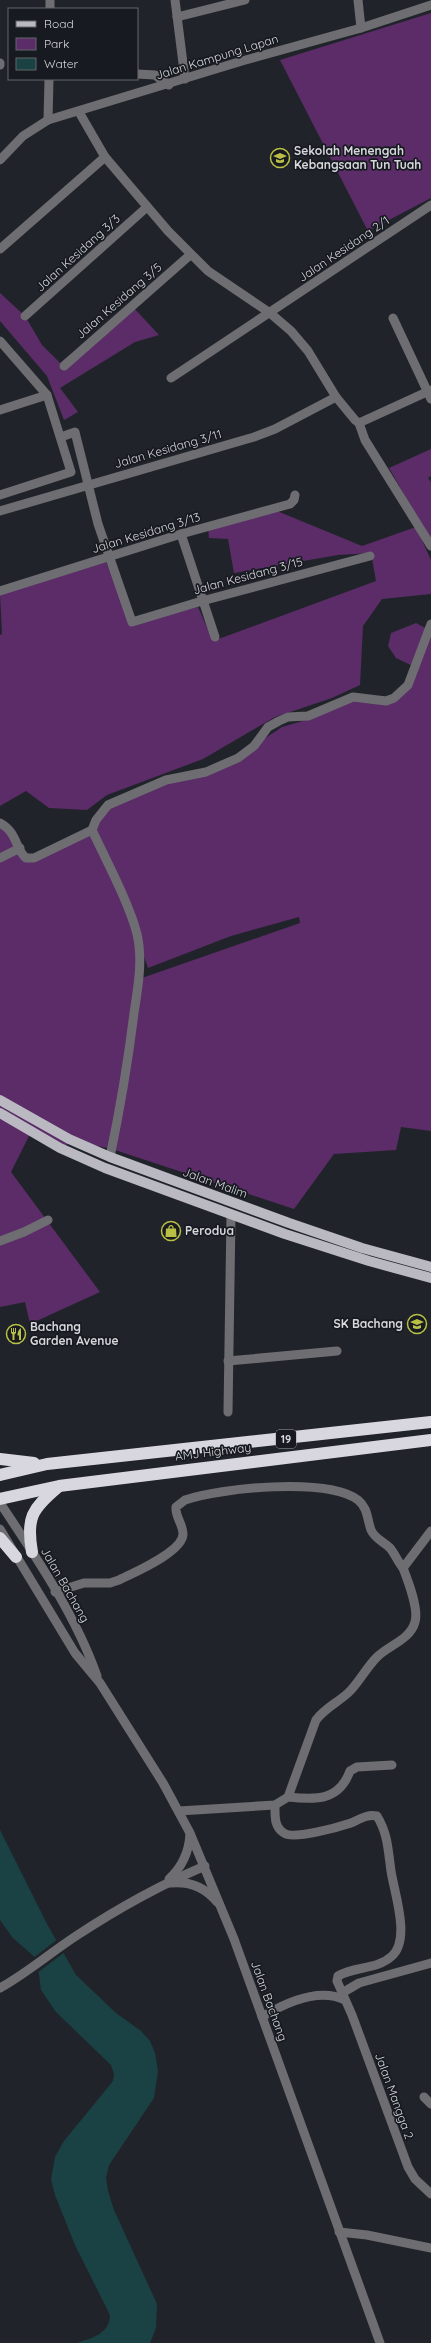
<svg xmlns="http://www.w3.org/2000/svg" width="431" height="2343" font-family="Quicksand,sans-serif">
  <style>
    .green { fill: #5b2c67; fill-rule: evenodd }
    .water { fill: #1a4143 }
    .pier { fill: #20242a }
    .lines { fill: none; stroke-linecap: round; stroke-linejoin: round }
    .minor { stroke: #6e6e72; stroke-width: 9 }
    .major { stroke: #bab9c1; stroke-width: 10 }
    .highway { stroke: #d8d7e0; stroke-width: 12 }
    .labels { text-anchor: middle; stroke-width: 3.5; stroke-linejoin: round; paint-order: stroke }
    .shield { fill: #171a20; stroke: #9d9fa4; stroke-width: 1 }
    .shield-label { font-size: 11px; font-weight: bold; fill: #d6d8dc }
    .street-label { font-size: 12px; fill: #d6d8dc; stroke: #171a20 }
    .poi-label { font-size: 12px; font-weight: bold; fill: #d6d8dc; stroke: #171a20; text-anchor: start }
  </style>
  <rect width="100%" height="100%" fill="#20242a"/>
  <g class="green">
    <path d="M 431,13 L 431,198 L 368,231 L 280,60 Z"/>
    <path d="M 0,293 L 25,316 L 42,345 L 60,363 L 132,306 L 159,335 L 135,342 L 60,388 L 78,412 L 64,420 L 47,376 L 0,321 Z"/>
    <path d="M 431,449 L 431,476 L 428,478 L 431,482 L 431,541 L 389,468 Z"/>
    <path d="M 277,511 L 362,546 L 416,527 L 431,560 L 431,594 L 382,599 L 363,626 L 360,685 L 332,698 L 275,717 L 203,759 L 107,795 L 87,810 L 49,808 L 26,791 L 0,806 L 0,635 L 2,634 L 0,594 L 106,562 L 130,624 L 198,607 L 213,641 L 376,581 L 371,553 L 338,555 L 234,573 L 228,539 L 209,538 L 208,528 Z"/>
    <path d="M 416,623 L 429,630 L 431,624 L 431,1131 L 401,1127 L 396,1150 L 334,1154 L 294,1209 L 112,1149 L 74,1141 L 60,1148 L 31,1132 L 11,1172 L 100,1292 L 30,1324 L 25,1302 L 0,1307 L 0,827 L 20,848 L 35,858 L 92,830 L 108,805 L 166,780 L 206,772 L 264,739 L 282,727 L 313,718 L 359,697 L 394,698 L 415,667 L 396,658 L 388,646 L 391,633 ZM 299,917 L 300,923 L 139,979 L 137,936 L 148,968 L 231,936 Z"/>
  </g>
  <path class="water" d="M 0,1830 L 47,1924 L 76,1975 L 116,2013 L 141,2031 L 150,2041 L 155,2053 L 158,2071 L 154,2098 L 109,2165 L 106,2178 L 108,2191 L 114,2210 L 157,2304 L 156,2328 L 150,2343 L 77,2343 C 93,2338 110,2333 110,2315 L 75,2245 L 55,2195 L 51,2179 L 55,2157 L 64,2141 L 113,2081 L 114,2074 L 111,2065 L 56,2012 L 41,1990 L 37,1959 L 13,1938 L 0,1920 Z"/>
  <path class="pier" d="M 58,1939 L 65,1952 L 37,1973 L 35,1960 L 33,1958 Z"/>
  <g class="lines">
    <g class="minor">
      <path d="M 175,0 L 185,79"/>
      <path d="M 358,0 L 361,28"/>
      <path d="M 50,9 L 50,0"/>
      <path d="M 177,17 L 245,0"/>
      <path d="M 0,65 L 0,63"/>
      <path d="M 137,74 L 155,75 L 169,85"/>
      <path d="M 79,112 L 105,157 L 168,231 L 208,271 L 270,313 L 291,331 L 308,351 L 336,397 L 355,420 L 359,423 L 365,440 L 431,546"/>
      <path d="M 48,120 L 49,79"/>
      <path d="M 0,160 L 23,136 L 48,120 L 242,61 L 361,28 L 431,5"/>
      <path d="M 0,249 L 105,157"/>
      <path d="M 25,316 L 147,207"/>
      <path d="M 393,318 L 431,399"/>
      <path d="M 0,341 L 47,395 L 71,472 L 0,495"/>
      <path d="M 64,366 L 190,255"/>
      <path d="M 171,378 L 431,205"/>
      <path d="M 0,410 L 47,395"/>
      <path d="M 359,423 L 431,390"/>
      <path d="M 61,437 L 75,432 L 98,524 L 132,622 L 202,601 L 370,556"/>
      <path d="M 0,511 L 254,437 L 275,429 L 336,397"/>
      <path d="M 181,534 L 215,637"/>
      <path d="M 0,591 L 181,534 L 290,504 L 294,500 L 295,495"/>
      <path d="M 0,823 C 18,833 15,849 26,858 L 34,858 L 92,830 L 96,820 L 108,805 L 166,780 L 206,772 L 238,758 L 254,746 L 268,727 L 279,721 L 288,717 L 308,716 L 353,697 L 386,701 L 394,698 L 408,685 L 431,624"/>
      <path d="M 92,830 C 106,860 129,903 137,934 C 143,960 138,987 134,1013 C 128,1062 120,1109 110,1157"/>
      <path d="M 0,858 L 20,848"/>
      <path d="M 0,1241 L 24,1232 L 48,1220"/>
      <path d="M 228,1361 L 337,1351"/>
      <path d="M 228,1412 L 231,1215"/>
      <path d="M 0,1503 C 36,1557 75,1614 97,1676"/>
      <path d="M 0,1529 L 75,1653 L 100,1683 L 163,1783 L 190,1833 L 234,1939 L 380,2343"/>
      <path d="M 55,1592 L 84,1583 L 110,1583 L 119,1580 C 133,1573 183,1552 183,1534 C 183,1524 175,1517 176,1507 L 185,1500 C 220,1488 327,1477 358,1500 C 368,1508 367,1519 371,1530 C 375,1539 383,1541 390,1548 C 395,1554 398,1562 403,1568"/>
      <path d="M 288,1797 C 316,1800 339,1801 350,1771 L 357,1767 L 392,1765"/>
      <path d="M 275,1805 C 275,1816 274,1827 284,1833 C 293,1840 339,1827 351,1823 C 360,1819 367,1814 377,1816 C 388,1834 388,1850 391,1871 C 394,1892 411,1939 392,1956 C 377,1970 355,1966 338,1976 L 337,1981 L 352,2015 L 408,2167 L 415,2179 L 431,2194"/>
      <path d="M 179,1811 L 275,1805 L 288,1797 L 316,1720 C 325,1708 337,1703 348,1693 C 358,1684 366,1668 377,1657 C 389,1645 410,1640 415,1622 C 419,1609 408,1581 403,1568 L 431,1531"/>
      <path d="M 169,1879 C 182,1867 189,1852 190,1834"/>
      <path d="M 170,1883 C 189,1881 205,1887 217,1902"/>
      <path d="M 0,1988 C 27,1973 50,1953 76,1936 C 117,1909 160,1885 205,1866"/>
      <path d="M 342,1993 L 359,1983 L 431,1963"/>
      <path d="M 262,2017 C 285,2003 318,1987 345,2000"/>
      <path d="M 424,2097 L 431,2104"/>
      <path d="M 339,2232 L 367,2235 L 431,2248"/>
    </g>
    <g class="major">
      <path d="M 0,1100 L 69,1139 L 110,1157 L 289,1223 L 362,1248 L 431,1267"/>
      <path d="M 0,1113 L 60,1148 L 105,1168 L 285,1234 L 369,1261 L 431,1278"/>
    </g>
    <g class="highway">
      <path d="M 0,1459 L 34,1463"/>
      <path d="M 0,1475 L 47,1464 L 431,1422"/>
      <path d="M 0,1499 L 59,1486 L 431,1440"/>
      <path d="M 0,1538 L 16,1557"/>
      <path d="M 32,1552 C 26,1518 32,1509 57,1488"/>
    </g>
  </g>
  <defs>
    <symbol id="school-ring" viewBox="-11 -11 22 22"><circle r="9.5" fill="#171a20" stroke="#bac045" stroke-width="1.5"/><path d="M0-5L7-2L0 1L-7-2ZM-4 1L0 2.5L4 1V4Q0 6-4 4Z" fill="#bac045"/></symbol>
    <symbol id="shop-ring" viewBox="-11 -11 22 22"><circle r="9.5" fill="#171a20" stroke="#bac045" stroke-width="1.5"/><path d="M-5-2.5h2.3a2.7 3.5 0 0 1 5.4 0H5L5.5 6h-11ZM-1.5-2.5h3a1.5 2.3 0 0 0-3 0Z" fill="#bac045"/></symbol>
    <symbol id="restaurant-ring" viewBox="-11 -11 22 22"><circle r="9.5" fill="#171a20" stroke="#bac045" stroke-width="1.5"/><path d="M-5-6h1v4h1v-4h1v4h1v-4h1v5L-1.5 .5V6h-2V.5L-5-1ZM5-6V6H3V1.5H1.5Q1.5-4 5-6Z" fill="#bac045"/></symbol>
  </defs>
  <g fill-rule="evenodd">
    <use href="#school-ring" x="269" y="147" width="22" height="22"/>
    <use href="#shop-ring" x="160" y="1220" width="22" height="22"/>
    <use href="#school-ring" x="406" y="1313" width="22" height="22"/>
    <use href="#restaurant-ring" x="5" y="1323" width="22" height="22"/>
  </g>
  <g class="labels">
    <rect class="shield" x="276" y="1430" width="20" height="18" rx="3"/>
    <g class="shield-label">
      <text x="286" y="1443">19</text>
    </g>
    <g class="street-label">
      <text transform="translate(217 57) rotate(-17)" y="4">Jalan Kampung Lapan</text>
      <text transform="translate(344 249) rotate(-34)" y="4">Jalan Kesidang 2/1</text>
      <text transform="translate(78 253) rotate(-42)" y="4">Jalan Kesidang 3/3</text>
      <text transform="translate(119 301) rotate(-41)" y="4">Jalan Kesidang 3/5</text>
      <text transform="translate(168 449) rotate(-16)" y="4">Jalan Kesidang 3/11</text>
      <text transform="translate(146 533) rotate(-17)" y="4">Jalan Kesidang 3/13</text>
      <text transform="translate(248 576) rotate(-15)" y="4">Jalan Kesidang 3/15</text>
      <text transform="translate(215 1183) rotate(20)" y="4">Jalan Malim</text>
      <text transform="translate(213 1452) rotate(-7)" y="4">AMJ Highway</text>
      <text transform="translate(65 1585) rotate(60)" y="4">Jalan Bachang</text>
      <text transform="translate(269 2001) rotate(70)" y="4">Jalan Bachang</text>
      <text transform="translate(394 2096) rotate(70)" y="4">Jalan Mangga 2</text>
    </g>
    <g class="poi-label">
      <text x="294" y="155">Sekolah Menengah<tspan x="294" dy="14">Kebangsaan Tun Tuah</tspan></text>
      <text x="185" y="1235">Perodua</text>
      <text x="403" y="1328" text-anchor="end">SK Bachang</text>
      <text x="30" y="1331">Bachang<tspan x="30" dy="14">Garden Avenue</tspan></text>
    </g>
  </g>
  <rect x="8" y="8" width="130" height="72" fill="#171a20" stroke="#63666b"/>
  <rect x="16" y="21" width="20" height="6" fill="#bab9c1" stroke="#63666b"/>
  <text x="44" y="28" font-size="12" fill="#d6d8dc">Road</text>
  <rect x="16" y="38" width="20" height="12" fill="#5b2c67" stroke="#63666b"/>
  <text x="44" y="48" font-size="12" fill="#d6d8dc">Park</text>
  <rect x="16" y="58" width="20" height="12" fill="#1a4143" stroke="#63666b"/>
  <text x="44" y="68" font-size="12" fill="#d6d8dc">Water</text>
</svg>
